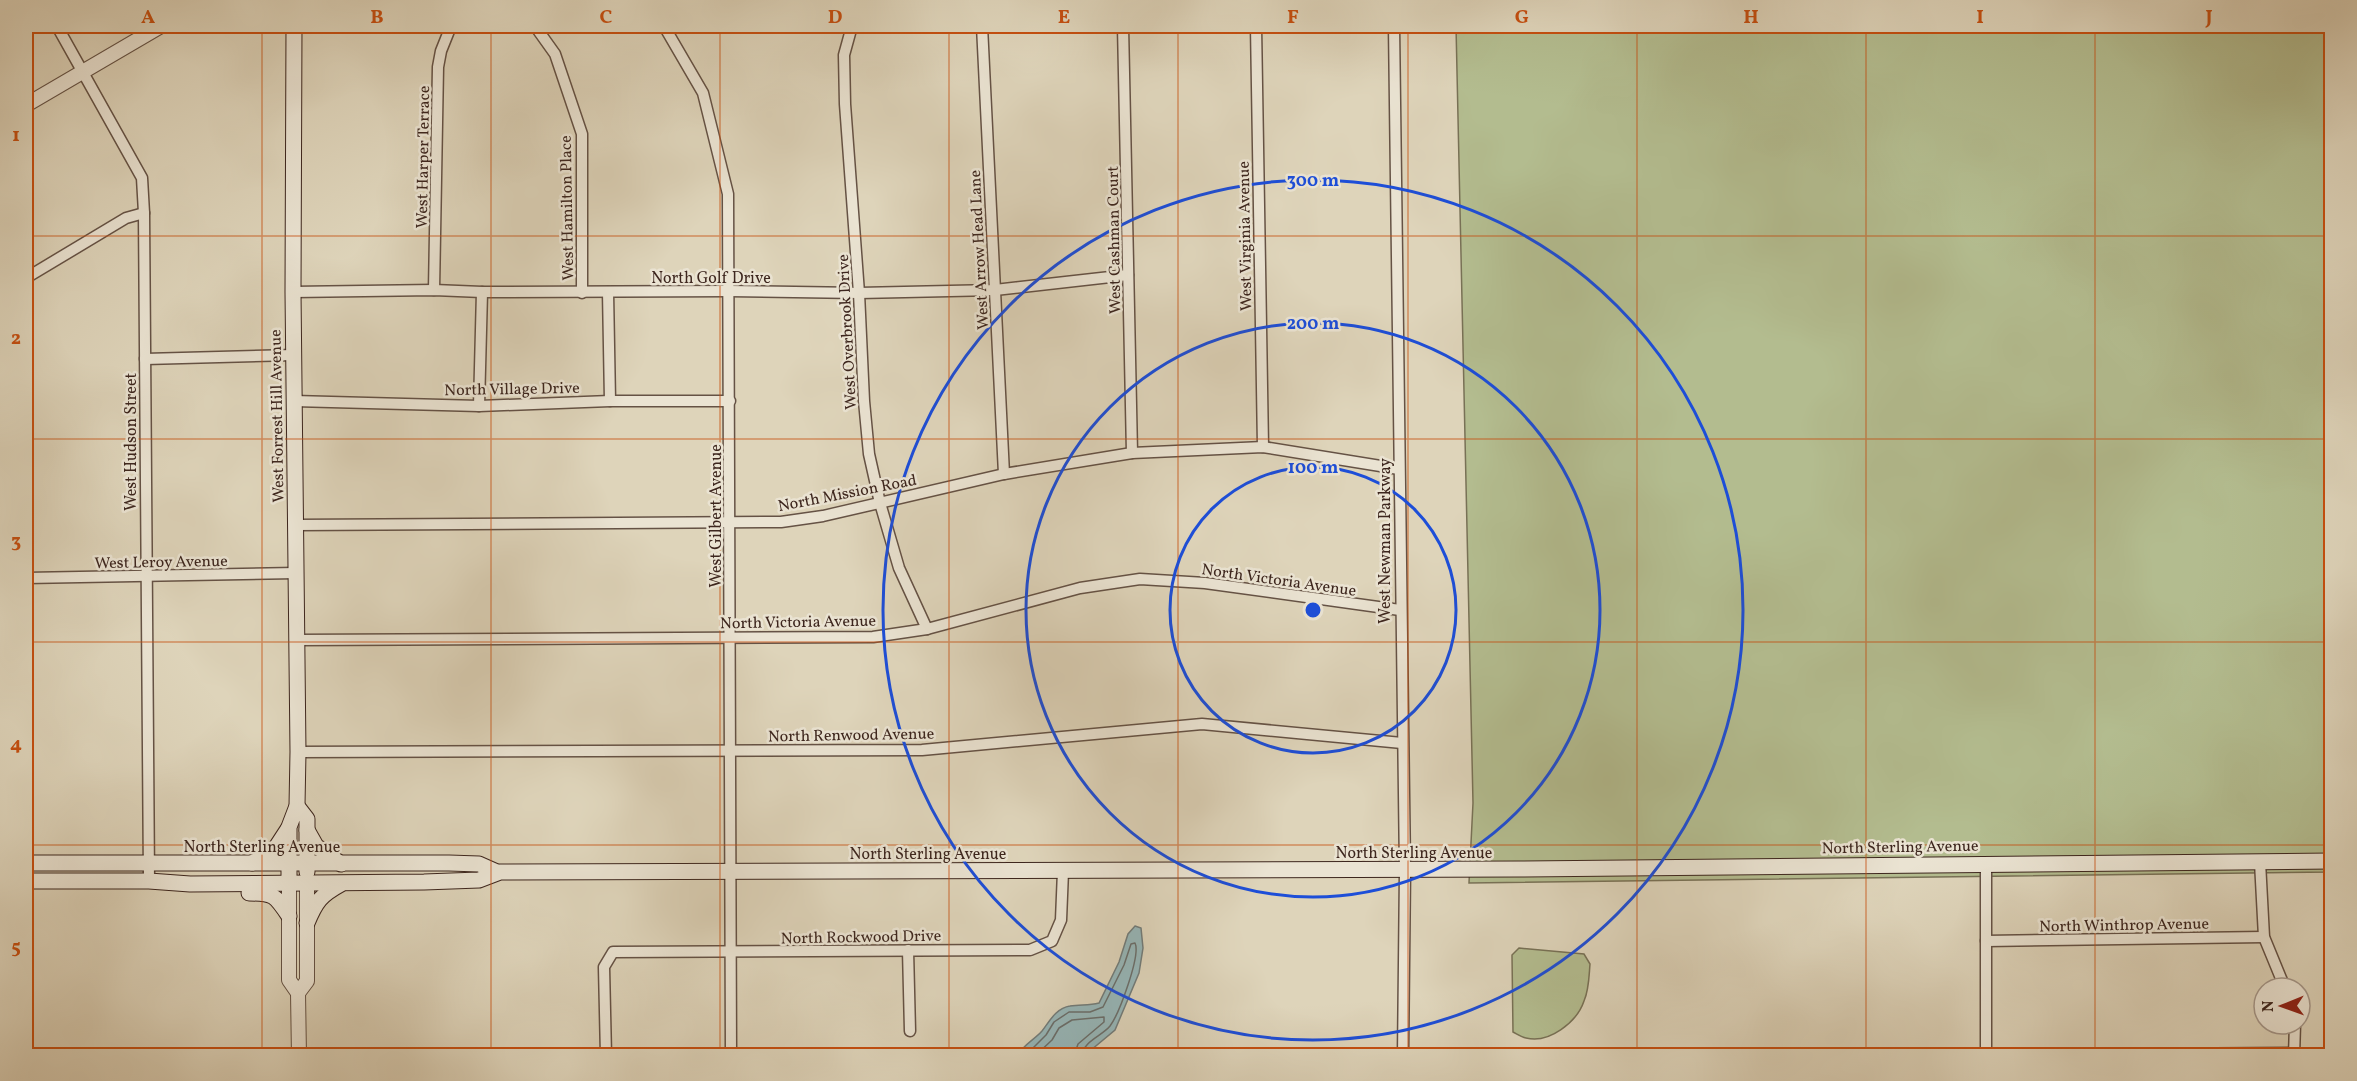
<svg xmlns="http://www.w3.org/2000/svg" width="2357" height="1081" font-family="Vollkorn,serif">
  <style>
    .green { fill: #b3bc8f; stroke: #787156; stroke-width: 1.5 }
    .water { fill: #96b6b8; stroke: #727c7a; stroke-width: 1.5 }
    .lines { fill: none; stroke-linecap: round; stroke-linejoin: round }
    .shore { stroke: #6a6e6b; stroke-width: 1.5 }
    .minor-casing { stroke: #655245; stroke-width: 13 }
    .tertiary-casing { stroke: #655245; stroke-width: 16 }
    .secondary-casing { stroke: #3d261e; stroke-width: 17 }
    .minor { stroke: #eae3d2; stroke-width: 10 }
    .tertiary { stroke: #eae3d2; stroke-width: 14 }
    .secondary { stroke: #eae3d2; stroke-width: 15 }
    .grid { fill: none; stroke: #c64f10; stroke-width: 1.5; stroke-opacity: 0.55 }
    .ring { fill: none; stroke: #1d4ed8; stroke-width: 3 }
    .labels { text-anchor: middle; stroke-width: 5; stroke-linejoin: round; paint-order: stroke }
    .street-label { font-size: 16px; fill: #3d261e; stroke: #eae3d2 }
    .centre { fill: #1d4ed8; stroke: #eae3d2; stroke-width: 3 }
    .ring-label { font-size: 18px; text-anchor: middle; font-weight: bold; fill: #1d4ed8; stroke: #eae3d2; stroke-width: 5; stroke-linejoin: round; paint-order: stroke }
    .neatline { fill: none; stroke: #c64f10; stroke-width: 2 }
    .grid-label { font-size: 20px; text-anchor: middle; font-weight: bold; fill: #c64f10 }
  </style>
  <rect width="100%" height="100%" fill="#ded4ba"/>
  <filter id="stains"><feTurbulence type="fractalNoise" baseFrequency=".00333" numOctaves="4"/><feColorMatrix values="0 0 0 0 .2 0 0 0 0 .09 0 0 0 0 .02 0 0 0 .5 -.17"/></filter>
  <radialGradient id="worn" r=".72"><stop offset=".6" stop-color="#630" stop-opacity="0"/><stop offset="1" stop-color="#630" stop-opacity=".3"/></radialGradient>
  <g class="green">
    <path d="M 1456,26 L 2331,26 L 2331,872 L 1469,883 L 1473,803 Z"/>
    <path d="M 1519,948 L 1584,954 L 1590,964 C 1589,976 1589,990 1584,1001 C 1577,1022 1549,1044 1526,1038 C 1521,1037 1517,1034 1513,1032 L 1512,955 Z"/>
  </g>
  <path class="water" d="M 1135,926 L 1141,928 L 1143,948 L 1139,973 L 1115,1030 L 1085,1055 L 1018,1055 C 1023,1045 1034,1040 1042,1031 C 1049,1022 1056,1008 1070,1006 C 1080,1004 1088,1006 1099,1003 L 1119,962 L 1128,934 Z"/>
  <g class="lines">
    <g class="shore">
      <path d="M 1025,1056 L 1046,1035 L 1054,1022 L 1069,1012 L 1090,1012 L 1103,1007 L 1124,965 L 1131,944 L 1135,943 C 1141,955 1119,1014 1110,1026 C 1102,1036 1083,1041 1082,1056"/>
      <path d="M 1035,1056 L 1052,1040 L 1059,1028 L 1072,1020 L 1104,1017 L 1104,1022 L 1078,1044 L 1074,1056"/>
    </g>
    <defs>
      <g id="minor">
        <path d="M 57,26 L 142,178 L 144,213 L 149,881"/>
        <path d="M 535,26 L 555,54 L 582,134 L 582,293"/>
        <path d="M 664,26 L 703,93 L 728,194 L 731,1056"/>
        <path d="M 852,26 L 844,55 L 845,104 L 859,293 L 864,401 L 869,454 L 880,503 L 899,568 L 927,629"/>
        <path d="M 982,26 L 1004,474"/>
        <path d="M 1123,26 L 1132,453"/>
        <path d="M 1256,26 L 1263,447"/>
        <path d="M 1394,26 L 1405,870 L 1403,1056"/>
        <path d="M 26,278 L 126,218 L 144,213"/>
        <path d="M 434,290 L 438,67 L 441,51 L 451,26"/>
        <path d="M 293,292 L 434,290 L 482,292 L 729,291 L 859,293 L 995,290 L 1128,275"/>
        <path d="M 608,292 L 610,401"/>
        <path d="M 145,359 L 293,355"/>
        <path d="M 294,401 L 479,406 L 610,401 L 730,401"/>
        <path d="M 479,406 L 482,292"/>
        <path d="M 296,525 L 781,522 L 823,516 L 1004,474 L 1132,453 L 1263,447 L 1399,469"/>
        <path d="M 26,578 L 296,573"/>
        <path d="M 296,640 L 873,637 L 927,629 L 1080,588 L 1140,579 L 1205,583 L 1400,610"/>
        <path d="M 298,752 L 922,750 L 1202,724 L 1402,743"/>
        <path d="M 2260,862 L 2264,937 L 2285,988"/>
        <path d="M 1986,941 L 2264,937"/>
        <path d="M 908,950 L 910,1031"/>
        <path d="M 1986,1055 L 2294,1053"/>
        <path d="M 606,1056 L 604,967 L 613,952 L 1030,950 L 1052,941 L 1061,920 L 1063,871"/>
        <path d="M 1986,1056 L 1986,863"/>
        <path d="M 2294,1056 L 2295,1024"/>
      </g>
      <g id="tertiary">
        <path d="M 26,105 L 161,26"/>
        <path d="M 289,883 L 289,980 L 298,993 L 299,1056"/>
        <path d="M 298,993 L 307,981 L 307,883"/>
      </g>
      <g id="secondary">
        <path d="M 297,806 L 307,819 L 307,872"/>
        <path d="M 307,830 L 316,846 L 341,864"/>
        <path d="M 26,863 L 449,863 L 479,864 L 497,872"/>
        <path d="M 252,863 L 273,852 L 288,829"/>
        <path d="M 26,881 L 149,881 L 190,884 L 424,882 L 479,880 L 500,872 L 1521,869 L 2332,861"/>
        <path d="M 289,883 L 289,827 L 297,806 L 298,752 L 293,292 L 294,26"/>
        <path d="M 249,893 C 274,893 275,895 289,916"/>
        <path d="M 307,923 C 316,901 321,895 341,884"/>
      </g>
    </defs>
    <use href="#minor" class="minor-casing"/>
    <use href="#tertiary" class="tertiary-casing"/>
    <use href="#secondary" class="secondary-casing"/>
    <use href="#minor" class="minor"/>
    <use href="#tertiary" class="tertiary"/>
    <use href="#secondary" class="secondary"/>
  </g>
  <path class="grid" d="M 262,26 L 262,1056M 491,26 L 491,1056M 720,26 L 720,1056M 949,26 L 949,1056M 1178,26 L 1178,1056M 1408,26 L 1408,1056M 1637,26 L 1637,1056M 1866,26 L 1866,1056M 2095,26 L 2095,1056M 26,236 L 2332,236M 26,439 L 2332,439M 26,642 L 2332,642M 26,845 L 2332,845"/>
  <g class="ring">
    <circle cx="1313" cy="610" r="143"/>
    <circle cx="1313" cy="610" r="287"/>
    <circle cx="1313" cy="610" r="430"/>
  </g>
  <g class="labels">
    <g class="street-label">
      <text transform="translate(422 157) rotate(-89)" y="6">West Harper Terrace</text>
      <text transform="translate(566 208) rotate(-91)" y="6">West Hamilton Place</text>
      <text transform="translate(1244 236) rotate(-91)" y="6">West Virginia Avenue</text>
      <text transform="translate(1113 240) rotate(-91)" y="6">West Cashman Court</text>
      <text transform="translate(978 250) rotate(-93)" y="6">West Arrow Head Lane</text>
      <text x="711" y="283">North Golf Drive</text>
      <text transform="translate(846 332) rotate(-93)" y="6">West Overbrook Drive</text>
      <text transform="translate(512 388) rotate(-1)" y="6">North Village Drive</text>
      <text transform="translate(276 416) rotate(-91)" y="6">West Forrest Hill Avenue</text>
      <text transform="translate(130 442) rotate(-90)" y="6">West Hudson Street</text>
      <text transform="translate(847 492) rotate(-11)" y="6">North Mission Road</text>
      <text transform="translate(715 516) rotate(-90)" y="6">West Gilbert Avenue</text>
      <text transform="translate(1384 541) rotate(-90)" y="6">West Newman Parkway</text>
      <text transform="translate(161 561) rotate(-1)" y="6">West Leroy Avenue</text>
      <text transform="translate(1279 579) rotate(8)" y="6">North Victoria Avenue</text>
      <text transform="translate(798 621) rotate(-1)" y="6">North Victoria Avenue</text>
      <text transform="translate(851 734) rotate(-1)" y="6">North Renwood Avenue</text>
      <text x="262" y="852">North Sterling Avenue</text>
      <text transform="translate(1900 846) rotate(-1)" y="6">North Sterling Avenue</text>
      <text x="1414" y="858">North Sterling Avenue</text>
      <text x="928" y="859">North Sterling Avenue</text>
      <text transform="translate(2124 924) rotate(-1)" y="6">North Winthrop Avenue</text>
      <text transform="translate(861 936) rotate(-1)" y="6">North Rockwood Drive</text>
    </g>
  </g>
  <circle cx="1313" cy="610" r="9" class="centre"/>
  <g class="ring-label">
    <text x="1313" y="186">300 m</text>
    <text x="1313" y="329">200 m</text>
    <text x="1313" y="473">100 m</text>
  </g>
  <rect width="2357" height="1081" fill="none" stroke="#ded4ba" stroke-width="66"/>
  <g transform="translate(2282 1006) rotate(269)"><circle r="28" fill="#eae3d2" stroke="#a5978a" stroke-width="1.5"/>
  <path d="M0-4.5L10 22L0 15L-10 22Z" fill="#8f2418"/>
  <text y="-9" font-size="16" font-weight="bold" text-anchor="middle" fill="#3d261e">N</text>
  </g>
  <rect x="33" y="33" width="2291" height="1015" class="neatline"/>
  <g class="grid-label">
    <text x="148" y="23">A</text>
    <text x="377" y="23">B</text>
    <text x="606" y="23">C</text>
    <text x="835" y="23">D</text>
    <text x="1064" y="23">E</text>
    <text x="1293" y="23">F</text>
    <text x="1522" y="23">G</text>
    <text x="1751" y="23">H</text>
    <text x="1980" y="23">I</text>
    <text x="2209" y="23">J</text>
    <text x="16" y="141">1</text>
    <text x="16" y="344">2</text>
    <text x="16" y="547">3</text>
    <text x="16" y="750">4</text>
    <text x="16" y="953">5</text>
  </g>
  <rect width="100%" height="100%" filter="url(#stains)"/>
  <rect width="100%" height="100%" fill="url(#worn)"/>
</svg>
